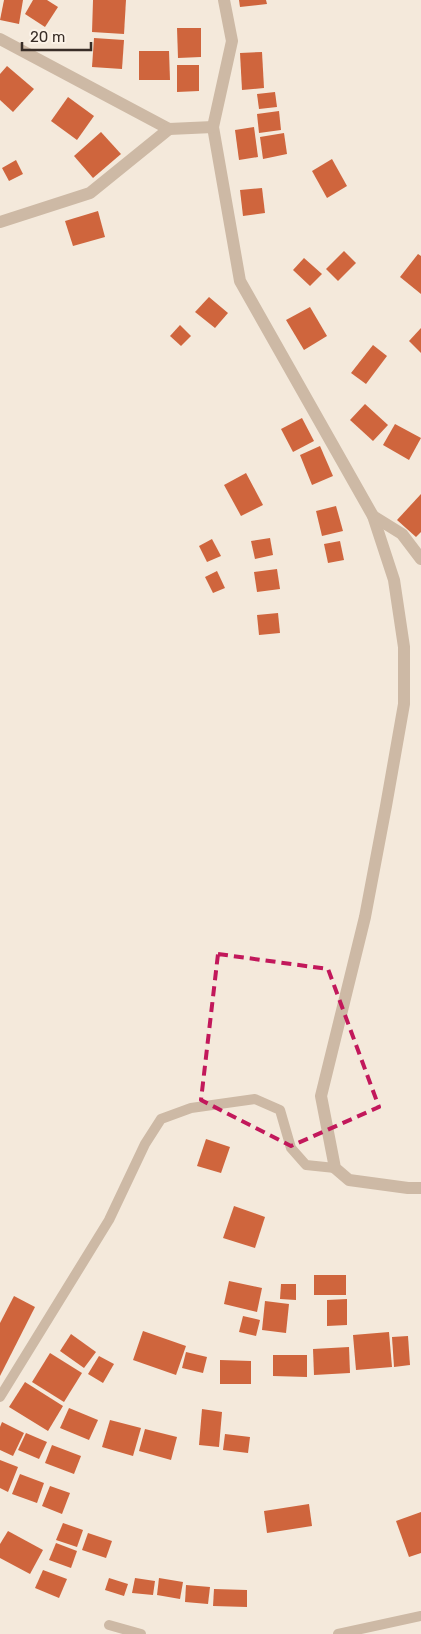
<svg xmlns="http://www.w3.org/2000/svg" width="421" height="1634" font-family="Rubik,sans-serif">
  <style>
    .building { fill: #cf653d }
    .lines { fill: none; stroke-linecap: round; stroke-linejoin: round }
    .service { stroke: #cdb9a5; stroke-width: 10 }
    .minor { stroke: #cdb9a5; stroke-width: 12 }
    .marked { fill: none; stroke: #c2185b; stroke-width: 4; stroke-dasharray: 10 6; stroke-linejoin: round }
  </style>
  <rect width="100%" height="100%" fill="#f4e9db"/>
  <g class="building">
    <path d="M 4,0 L 23,0 L 19,24 L 0,20 Z"/>
    <path d="M 33,0 L 47,0 L 58,7 L 45,27 L 25,14 Z"/>
    <path d="M 93,0 L 126,0 L 124,34 L 92,32 Z"/>
    <path d="M 239,0 L 266,0 L 267,4 L 240,7 Z"/>
    <path d="M 177,28 L 201,28 L 201,57 L 178,58 Z"/>
    <path d="M 94,38 L 124,40 L 122,69 L 92,67 Z"/>
    <path d="M 139,51 L 169,51 L 170,80 L 139,80 Z"/>
    <path d="M 262,52 L 264,88 L 242,90 L 240,53 Z"/>
    <path d="M 177,65 L 199,65 L 199,91 L 177,92 Z"/>
    <path d="M 7,66 L 34,89 L 13,112 L 0,100 L 0,74 Z"/>
    <path d="M 275,92 L 277,107 L 259,109 L 257,94 Z"/>
    <path d="M 68,97 L 94,116 L 77,140 L 51,121 Z"/>
    <path d="M 279,111 L 281,130 L 259,133 L 257,114 Z"/>
    <path d="M 254,127 L 258,157 L 239,160 L 235,130 Z"/>
    <path d="M 101,132 L 121,154 L 93,178 L 74,156 Z"/>
    <path d="M 284,133 L 287,154 L 263,159 L 260,137 Z"/>
    <path d="M 332,159 L 347,186 L 327,198 L 312,171 Z"/>
    <path d="M 16,160 L 23,174 L 9,181 L 2,168 Z"/>
    <path d="M 262,188 L 265,213 L 243,216 L 240,190 Z"/>
    <path d="M 98,211 L 105,237 L 73,246 L 65,221 Z"/>
    <path d="M 344,251 L 356,263 L 338,281 L 326,269 Z"/>
    <path d="M 418,254 L 421,256 L 421,294 L 400,277 Z"/>
    <path d="M 304,258 L 322,274 L 310,286 L 293,270 Z"/>
    <path d="M 209,297 L 228,313 L 215,328 L 195,312 Z"/>
    <path d="M 310,307 L 327,336 L 304,350 L 286,320 Z"/>
    <path d="M 180,325 L 191,336 L 181,346 L 170,336 Z"/>
    <path d="M 421,328 L 421,353 L 409,341 Z"/>
    <path d="M 373,345 L 387,356 L 366,384 L 351,373 Z"/>
    <path d="M 365,404 L 388,425 L 373,441 L 350,420 Z"/>
    <path d="M 302,418 L 314,441 L 293,452 L 281,429 Z"/>
    <path d="M 395,424 L 421,438 L 409,460 L 383,445 Z"/>
    <path d="M 320,446 L 333,476 L 312,485 L 300,455 Z"/>
    <path d="M 246,473 L 263,505 L 241,516 L 224,485 Z"/>
    <path d="M 421,494 L 421,532 L 416,537 L 397,520 Z"/>
    <path d="M 336,506 L 343,531 L 322,536 L 316,511 Z"/>
    <path d="M 270,538 L 273,555 L 255,559 L 251,541 Z"/>
    <path d="M 212,539 L 221,556 L 207,562 L 199,546 Z"/>
    <path d="M 340,541 L 344,560 L 328,563 L 324,544 Z"/>
    <path d="M 277,569 L 280,589 L 257,592 L 254,572 Z"/>
    <path d="M 217,571 L 225,588 L 213,593 L 205,577 Z"/>
    <path d="M 278,613 L 280,633 L 259,635 L 257,615 Z"/>
    <path d="M 206,1139 L 230,1147 L 221,1173 L 197,1166 Z"/>
    <path d="M 234,1206 L 265,1217 L 255,1248 L 223,1238 Z"/>
    <rect x="314" y="1275" width="32" height="20"/>
    <path d="M 229,1281 L 262,1288 L 257,1312 L 224,1304 Z"/>
    <path d="M 281,1284 L 296,1284 L 296,1300 L 280,1299 Z"/>
    <path d="M 14,1296 L 35,1307 L 0,1376 L 0,1323 Z"/>
    <path d="M 347,1299 L 347,1325 L 327,1326 L 327,1300 Z"/>
    <path d="M 265,1301 L 289,1304 L 286,1333 L 262,1330 Z"/>
    <path d="M 243,1316 L 260,1320 L 256,1336 L 239,1332 Z"/>
    <path d="M 143,1331 L 186,1346 L 176,1375 L 133,1360 Z"/>
    <path d="M 389,1332 L 392,1367 L 356,1370 L 353,1335 Z"/>
    <path d="M 71,1334 L 96,1352 L 84,1368 L 60,1351 Z"/>
    <path d="M 408,1336 L 410,1365 L 394,1367 L 392,1337 Z"/>
    <path d="M 349,1347 L 350,1373 L 314,1375 L 313,1349 Z"/>
    <path d="M 186,1352 L 207,1357 L 203,1373 L 182,1368 Z"/>
    <path d="M 50,1353 L 82,1373 L 64,1402 L 32,1382 Z"/>
    <path d="M 273,1355 L 307,1355 L 307,1377 L 273,1376 Z"/>
    <path d="M 99,1356 L 114,1364 L 103,1383 L 88,1374 Z"/>
    <path d="M 220,1360 L 251,1361 L 251,1384 L 220,1384 Z"/>
    <path d="M 25,1382 L 63,1406 L 48,1431 L 9,1407 Z"/>
    <path d="M 69,1408 L 98,1420 L 89,1440 L 60,1428 Z"/>
    <path d="M 202,1409 L 222,1412 L 219,1447 L 199,1445 Z"/>
    <path d="M 110,1420 L 141,1428 L 133,1456 L 102,1447 Z"/>
    <path d="M 2,1422 L 24,1433 L 13,1456 L 0,1450 L 0,1427 Z"/>
    <path d="M 145,1429 L 177,1437 L 171,1460 L 139,1451 Z"/>
    <path d="M 26,1433 L 47,1442 L 39,1459 L 18,1450 Z"/>
    <path d="M 225,1434 L 250,1437 L 248,1453 L 223,1450 Z"/>
    <path d="M 52,1445 L 81,1456 L 74,1474 L 45,1463 Z"/>
    <path d="M 0,1460 L 18,1467 L 8,1492 L 0,1488 Z"/>
    <path d="M 20,1474 L 44,1483 L 37,1503 L 12,1494 Z"/>
    <path d="M 50,1486 L 70,1493 L 62,1514 L 42,1506 Z"/>
    <path d="M 309,1504 L 312,1526 L 267,1533 L 264,1511 Z"/>
    <path d="M 421,1512 L 421,1553 L 409,1557 L 396,1521 Z"/>
    <path d="M 63,1523 L 83,1530 L 77,1547 L 56,1540 Z"/>
    <path d="M 8,1531 L 43,1550 L 30,1574 L 0,1558 L 0,1544 Z"/>
    <path d="M 88,1533 L 112,1541 L 106,1558 L 82,1550 Z"/>
    <path d="M 56,1543 L 77,1551 L 71,1568 L 49,1560 Z"/>
    <path d="M 43,1570 L 67,1579 L 59,1598 L 35,1588 Z"/>
    <path d="M 109,1578 L 128,1584 L 124,1596 L 105,1590 Z"/>
    <path d="M 135,1578 L 155,1581 L 153,1595 L 132,1593 Z"/>
    <path d="M 159,1578 L 183,1582 L 180,1599 L 157,1595 Z"/>
    <path d="M 186,1585 L 210,1587 L 208,1604 L 185,1602 Z"/>
    <path d="M 214,1589 L 247,1590 L 247,1607 L 213,1606 Z"/>
  </g>
  <g class="lines">
    <g class="service">
      <path d="M 0,1397 L 109,1220 L 145,1144 L 161,1119 L 191,1108 L 255,1099 L 280,1110 L 291,1148 L 306,1165 L 335,1168"/>
      <path d="M 109,1625 L 141,1634"/>
      <path d="M 338,1634 L 421,1616"/>
    </g>
    <g class="minor">
      <path d="M 224,0 L 232,41 L 213,127 L 240,281 L 373,516 L 394,580 L 404,647 L 404,704 L 386,806 L 365,917 L 321,1096 L 335,1168 L 349,1180 L 408,1188 L 421,1188"/>
      <path d="M 0,39 L 169,129 L 213,127"/>
      <path d="M 0,222 L 90,193 L 169,129"/>
      <path d="M 373,516 L 402,534 L 421,559"/>
    </g>
  </g>
  <path class="marked" d="M 218,954 L 328,969 L 379,1107 L 291,1146 L 201,1100 Z"/>
  <path d="M22 42v8h69v-8" fill="none" stroke="#382d27" stroke-width="2.5"/>
  <text x="30" y="42" font-size="15" fill="#382d27" stroke="#fbf2e7" stroke-width="4" paint-order="stroke">20 m</text>
</svg>
